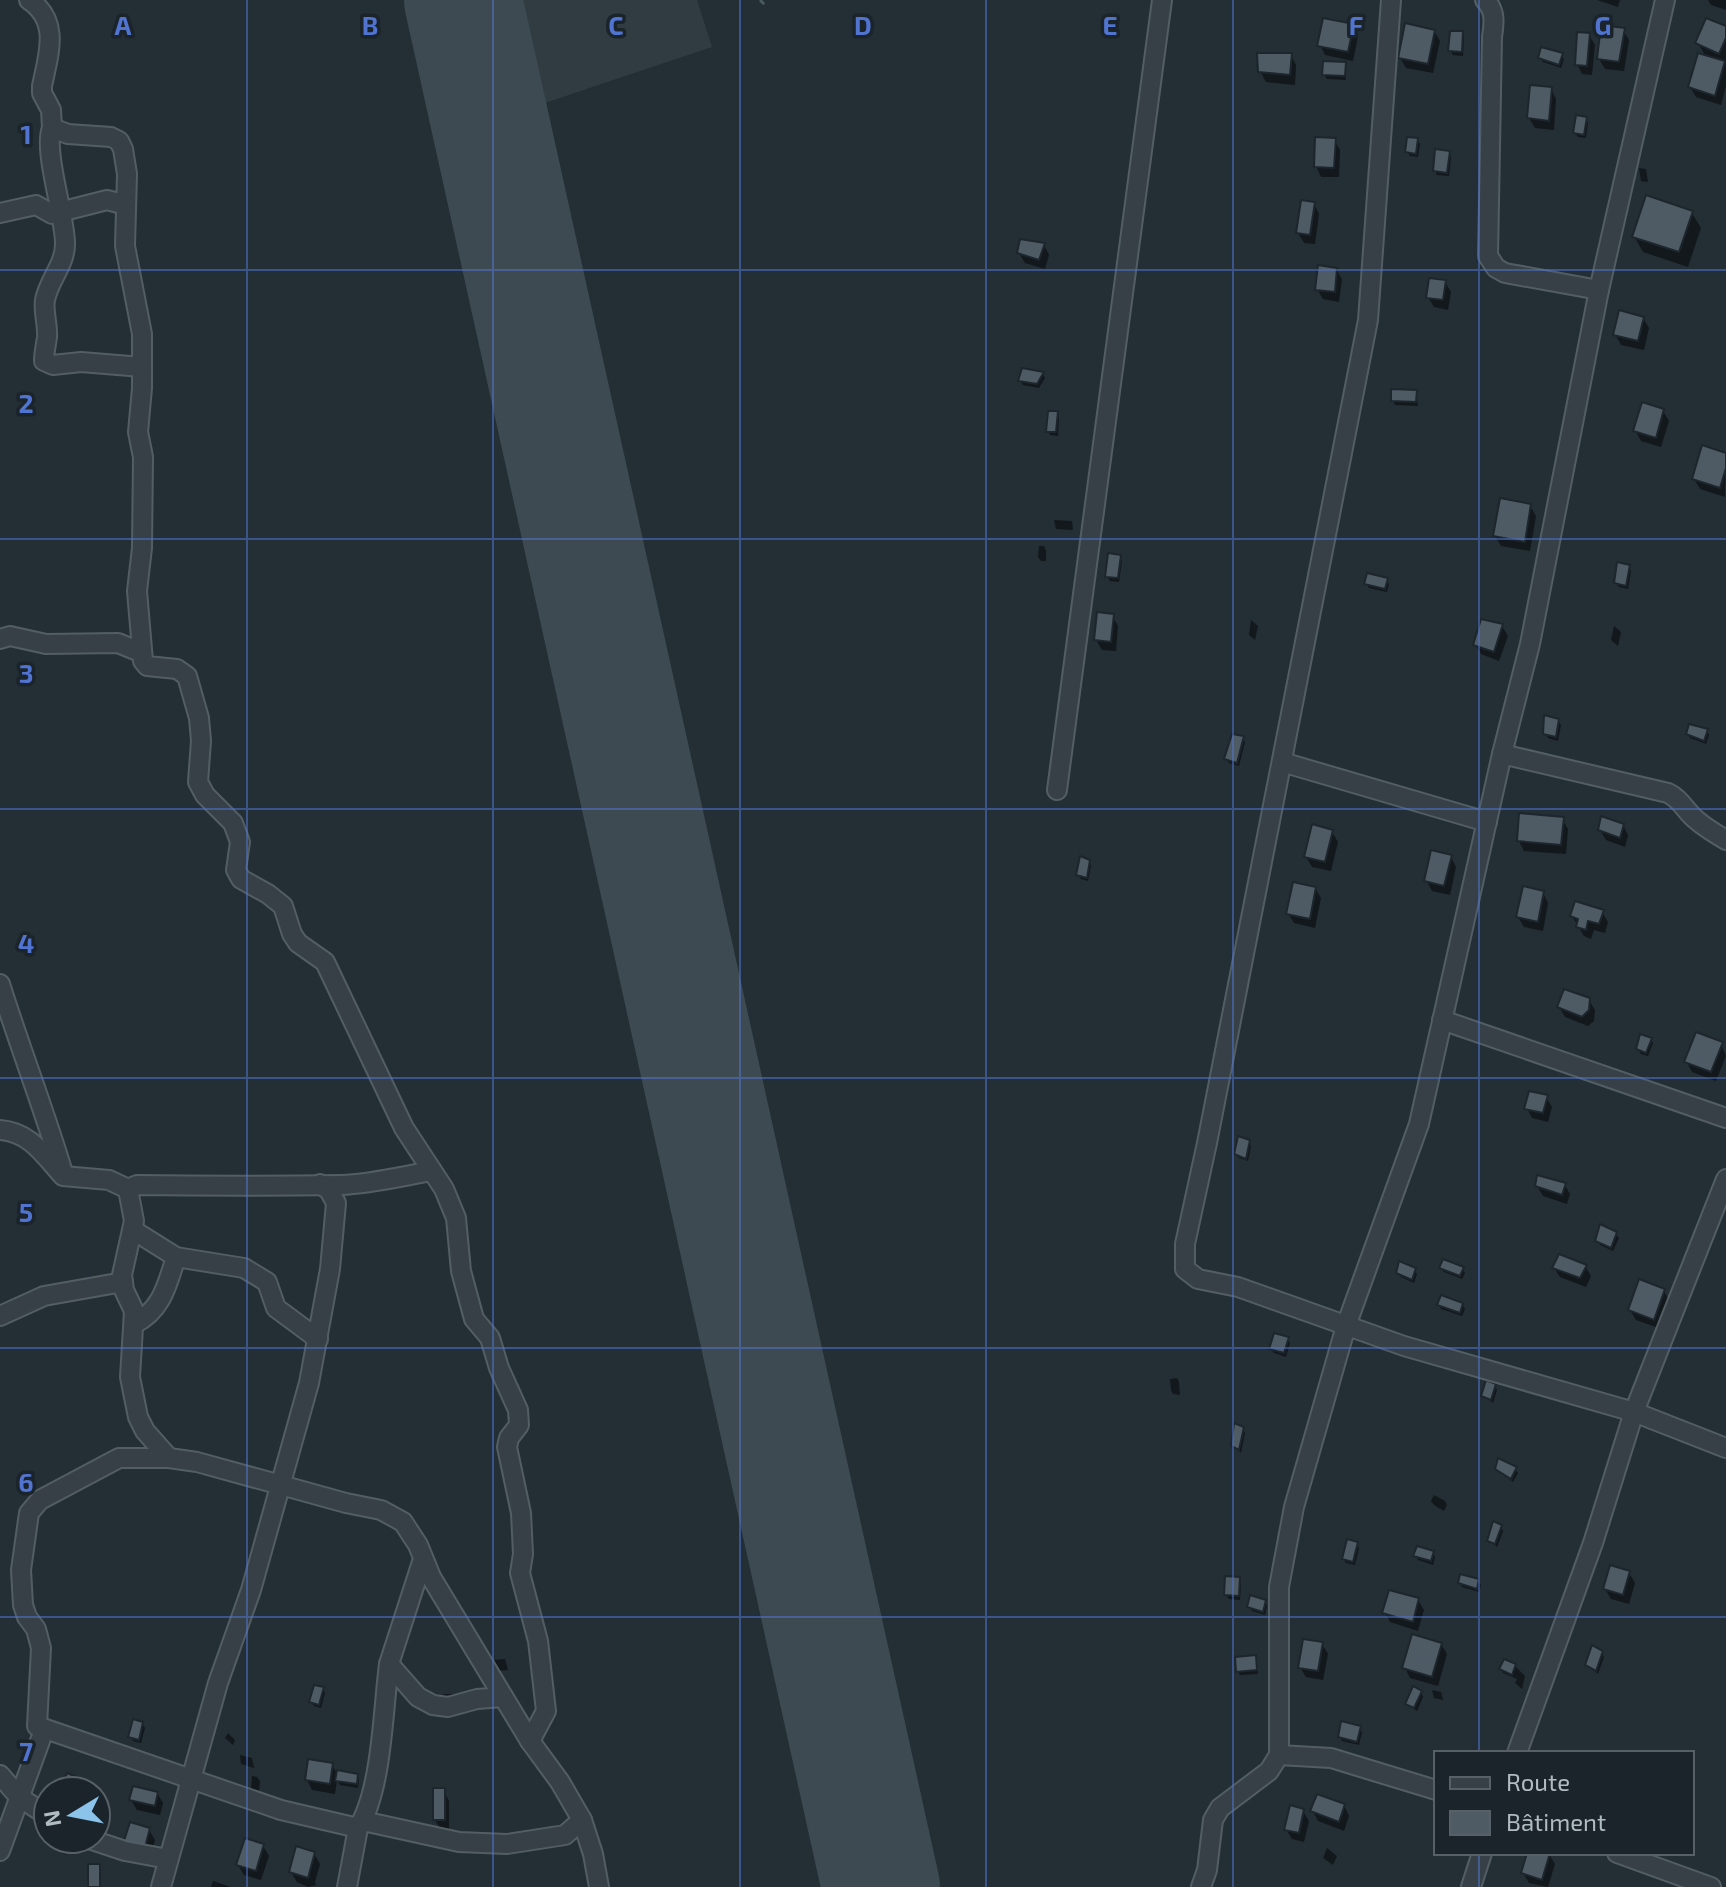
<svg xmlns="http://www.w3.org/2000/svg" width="1726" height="1887" font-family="'Exo 2',sans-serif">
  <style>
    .airport { fill: #303b42 }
    .shadow { fill: #0007 }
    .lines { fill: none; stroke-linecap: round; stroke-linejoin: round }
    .runway { stroke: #3e4a52; stroke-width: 118 }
    .building { fill: #4e5b64; stroke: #1d262c; stroke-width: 2 }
    .minor-casing { stroke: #535d64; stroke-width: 22 }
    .path { stroke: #485a59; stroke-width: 3; stroke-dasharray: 6 6; stroke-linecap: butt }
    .minor { stroke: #364046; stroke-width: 18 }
    .grid { fill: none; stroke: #5074d0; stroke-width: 2; stroke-opacity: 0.55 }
    .grid-label { font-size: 26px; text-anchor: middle; font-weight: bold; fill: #5074d0; stroke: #1b242a; stroke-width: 7; stroke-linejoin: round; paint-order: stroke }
  </style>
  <rect width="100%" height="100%" fill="#232e35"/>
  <path class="airport" d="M 491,0 L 697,0 L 712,47 L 518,112 Z"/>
  <g class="shadow">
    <path d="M 1597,0 L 1620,0 L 1618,7 Z"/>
    <path d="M 1708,0 L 1726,0 L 1726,10 L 1711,5 Z"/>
    <path d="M 1352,26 L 1358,36 L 1353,61 L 1325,55 L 1320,45 Z"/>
    <path d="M 1726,29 L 1726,86 L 1721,105 L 1696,97 L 1690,87 L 1706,57 L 1698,43 Z"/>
    <path d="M 1623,30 L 1629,40 L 1624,71 L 1605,69 L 1599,59 Z"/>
    <path d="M 1434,31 L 1440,41 L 1433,73 L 1406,68 L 1400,58 Z"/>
    <path d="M 1462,33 L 1464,38 L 1463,56 L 1453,55 L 1450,51 Z"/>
    <path d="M 1589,35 L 1595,45 L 1592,75 L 1582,74 L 1577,64 Z"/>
    <path d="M 1291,55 L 1296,65 L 1295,85 L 1266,82 L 1260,71 Z"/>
    <path d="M 1561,55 L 1564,59 L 1561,68 L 1543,62 L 1540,58 Z"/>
    <path d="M 1345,64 L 1346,80 L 1327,79 L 1324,75 Z"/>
    <path d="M 1551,89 L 1556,99 L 1554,130 L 1535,128 L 1529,118 Z"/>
    <path d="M 1586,119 L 1588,123 L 1586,138 L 1578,137 L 1575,133 Z"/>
    <path d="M 1334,140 L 1340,150 L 1339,177 L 1321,177 L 1316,166 Z"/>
    <path d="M 1417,140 L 1420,144 L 1418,157 L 1410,156 L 1407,152 Z"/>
    <path d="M 1449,153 L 1451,157 L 1449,176 L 1437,175 L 1435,170 Z"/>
    <path d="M 1639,168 L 1646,169 L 1648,182 L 1641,181 Z"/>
    <path d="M 1314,204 L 1319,214 L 1315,244 L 1304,243 L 1298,233 Z"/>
    <path d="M 1692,213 L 1701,228 L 1688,267 L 1643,252 L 1634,236 Z"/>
    <path d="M 1044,245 L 1049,255 L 1045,269 L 1025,263 L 1019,253 Z"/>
    <path d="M 1336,269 L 1342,279 L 1339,302 L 1323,299 L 1317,289 Z"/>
    <path d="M 1445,282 L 1451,292 L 1448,310 L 1434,307 L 1428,297 Z"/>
    <path d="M 1643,318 L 1649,328 L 1644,350 L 1621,345 L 1615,334 Z"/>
    <path d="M 1043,374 L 1045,378 L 1039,388 L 1023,385 L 1020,381 Z"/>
    <path d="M 1416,392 L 1418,406 L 1395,405 L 1393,400 Z"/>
    <path d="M 1663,411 L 1669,421 L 1661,447 L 1641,441 L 1635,430 Z"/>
    <path d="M 1057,413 L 1059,417 L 1058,436 L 1050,435 L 1048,431 Z"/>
    <path d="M 1726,455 L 1725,497 L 1700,489 L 1694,479 Z"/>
    <path d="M 1530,506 L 1536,516 L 1530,551 L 1501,546 L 1495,536 Z"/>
    <path d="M 1054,520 L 1072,521 L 1073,530 L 1056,529 Z"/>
    <path d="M 1039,546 L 1044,546 L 1046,551 L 1046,561 L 1041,561 L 1038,557 Z"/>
    <path d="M 1119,557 L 1122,561 L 1119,582 L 1110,581 L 1107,576 Z"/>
    <path d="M 1628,567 L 1631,571 L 1628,589 L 1619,587 L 1616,583 Z"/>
    <path d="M 1386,579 L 1389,584 L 1387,592 L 1369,588 L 1366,583 Z"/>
    <path d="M 1112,616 L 1118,626 L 1116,651 L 1102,650 L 1096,640 Z"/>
    <path d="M 1251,620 L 1258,626 L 1255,640 L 1249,635 Z"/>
    <path d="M 1502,626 L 1508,636 L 1499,661 L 1481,654 L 1475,644 Z"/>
    <path d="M 1614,626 L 1621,632 L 1618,646 L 1611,640 Z"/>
    <path d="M 1558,721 L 1561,725 L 1558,741 L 1548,738 L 1545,733 Z"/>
    <path d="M 1707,731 L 1709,735 L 1706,744 L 1690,738 L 1688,734 Z"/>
    <path d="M 1243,738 L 1245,742 L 1239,766 L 1229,763 L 1227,758 Z"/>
    <path d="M 1562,819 L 1568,829 L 1566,854 L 1524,851 L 1519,841 Z"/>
    <path d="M 1623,825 L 1628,835 L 1625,847 L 1606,840 L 1600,830 Z"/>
    <path d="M 1332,832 L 1338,842 L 1331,871 L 1312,867 L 1306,857 Z"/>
    <path d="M 1451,857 L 1456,867 L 1450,895 L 1432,891 L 1426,880 Z"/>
    <path d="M 1089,861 L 1091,866 L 1088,881 L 1081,879 L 1078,875 Z"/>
    <path d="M 1315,888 L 1321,898 L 1315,928 L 1294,923 L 1288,913 Z"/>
    <path d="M 1543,893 L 1548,903 L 1543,931 L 1524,927 L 1518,917 Z"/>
    <path d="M 1602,912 L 1608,922 L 1605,933 L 1594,930 L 1591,939 L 1584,936 L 1572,916 Z"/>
    <path d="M 1589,1000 L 1595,1010 L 1594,1021 L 1588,1026 L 1565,1017 L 1559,1007 Z"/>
    <path d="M 1650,1039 L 1653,1043 L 1648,1056 L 1641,1054 L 1638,1049 Z"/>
    <path d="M 1721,1044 L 1726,1056 L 1716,1081 L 1692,1072 L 1686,1061 Z"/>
    <path d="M 1546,1097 L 1552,1107 L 1548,1122 L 1532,1118 L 1527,1108 Z"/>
    <path d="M 1248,1142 L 1251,1146 L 1248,1161 L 1239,1158 L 1236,1153 Z"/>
    <path d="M 1564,1184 L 1570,1194 L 1567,1204 L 1543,1196 L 1537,1186 Z"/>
    <path d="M 1616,1234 L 1619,1238 L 1613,1251 L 1600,1245 L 1598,1240 Z"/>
    <path d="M 1585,1266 L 1591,1276 L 1586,1287 L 1560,1277 L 1554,1268 Z"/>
    <path d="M 1441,1268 L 1462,1268 L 1465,1273 L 1462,1279 L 1444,1272 Z"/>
    <path d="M 1414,1270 L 1417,1274 L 1414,1283 L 1401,1277 L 1398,1273 Z"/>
    <path d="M 1664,1291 L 1669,1301 L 1659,1328 L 1636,1320 L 1630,1310 Z"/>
    <path d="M 1462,1304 L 1465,1309 L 1462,1316 L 1441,1309 L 1439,1305 Z"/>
    <path d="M 1287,1339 L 1290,1343 L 1286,1357 L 1274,1353 L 1271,1349 Z"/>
    <path d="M 1177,1378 L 1179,1382 L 1180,1395 L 1173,1394 L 1171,1390 L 1170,1379 Z"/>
    <path d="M 1495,1386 L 1497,1390 L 1493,1403 L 1483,1395 Z"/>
    <path d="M 1242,1428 L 1245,1433 L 1241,1453 L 1233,1446 Z"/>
    <path d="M 1497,1469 L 1515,1469 L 1518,1473 L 1513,1482 Z"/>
    <path d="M 1434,1495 L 1445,1501 L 1447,1505 L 1444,1511 L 1434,1505 L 1431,1501 Z"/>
    <path d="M 1500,1526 L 1503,1531 L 1497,1547 L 1489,1540 Z"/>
    <path d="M 1357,1544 L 1359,1548 L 1355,1565 L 1346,1563 L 1344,1559 Z"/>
    <path d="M 1433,1553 L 1435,1557 L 1433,1565 L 1418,1560 L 1416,1556 Z"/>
    <path d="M 1629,1573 L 1635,1583 L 1629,1604 L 1611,1599 L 1605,1589 Z"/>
    <path d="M 1238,1579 L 1241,1583 L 1240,1600 L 1229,1599 L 1226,1595 Z"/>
    <path d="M 1478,1581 L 1481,1585 L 1479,1592 L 1462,1587 L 1460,1583 Z"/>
    <path d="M 1418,1600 L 1424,1610 L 1418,1631 L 1390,1622 L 1385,1612 Z"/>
    <path d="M 1265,1602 L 1267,1606 L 1265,1615 L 1252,1611 L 1249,1606 Z"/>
    <path d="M 1322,1644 L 1328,1654 L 1323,1680 L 1306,1677 L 1300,1667 Z"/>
    <path d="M 1441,1644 L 1447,1654 L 1438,1686 L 1410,1678 L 1405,1668 Z"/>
    <path d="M 1601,1652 L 1604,1657 L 1598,1674 L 1587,1665 Z"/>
    <path d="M 1255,1657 L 1258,1674 L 1240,1675 L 1238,1671 Z"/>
    <path d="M 505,1659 L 508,1670 L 496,1671 L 493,1660 Z"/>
    <path d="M 1515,1666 L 1525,1676 L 1522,1689 L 1515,1683 L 1517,1679 L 1503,1673 L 1501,1669 Z"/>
    <path d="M 323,1689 L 325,1693 L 321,1708 L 314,1706 L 311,1702 Z"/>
    <path d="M 1432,1690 L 1441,1692 L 1443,1700 L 1434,1698 Z"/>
    <path d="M 1421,1692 L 1423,1697 L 1417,1711 L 1407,1704 Z"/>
    <path d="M 443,1694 L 458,1694 L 460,1698 L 443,1701 Z"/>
    <path d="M 142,1724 L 145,1728 L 141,1743 L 133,1741 L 131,1737 Z"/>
    <path d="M 1360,1728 L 1362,1732 L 1359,1745 L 1342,1741 L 1340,1737 Z"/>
    <path d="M 228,1733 L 235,1740 L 233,1745 L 225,1738 Z"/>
    <path d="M 240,1755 L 252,1758 L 254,1768 L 241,1764 Z"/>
    <path d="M 332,1765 L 336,1772 L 357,1775 L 359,1780 L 358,1788 L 340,1785 L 337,1780 L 335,1794 L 312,1790 L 307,1780 Z"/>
    <path d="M 252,1776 L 257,1777 L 260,1781 L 259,1793 L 253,1793 L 251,1789 Z"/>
    <path d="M 443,1790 L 449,1801 L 449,1830 L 441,1830 L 435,1820 Z"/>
    <path d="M 157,1793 L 163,1803 L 160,1815 L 137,1810 L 131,1800 Z"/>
    <path d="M 1344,1805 L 1349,1816 L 1344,1831 L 1318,1821 L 1313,1811 Z"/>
    <path d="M 1303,1811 L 1309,1821 L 1304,1842 L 1292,1839 L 1286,1829 Z"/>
    <path d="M 149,1830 L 155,1840 L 149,1860 L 125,1844 Z"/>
    <path d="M 50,1839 L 66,1844 L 69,1849 L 66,1855 L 51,1847 L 48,1843 Z"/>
    <path d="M 263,1846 L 269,1856 L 261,1880 L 244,1875 L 238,1865 Z"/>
    <path d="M 1327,1848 L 1337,1856 L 1333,1865 L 1323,1858 Z"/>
    <path d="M 1529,1853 L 1549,1854 L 1555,1864 L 1548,1887 L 1529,1883 L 1523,1873 Z"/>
    <path d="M 314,1854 L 320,1864 L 315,1882 L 316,1885 L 308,1887 L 297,1882 L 291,1872 Z"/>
    <path d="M 213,1881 L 231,1887 L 211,1887 Z"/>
  </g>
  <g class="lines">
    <path class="runway" d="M 463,0 L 881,1887"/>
  </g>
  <g class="building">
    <path d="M 1323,18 L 1354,24 L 1348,52 L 1317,46 Z"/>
    <path d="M 1706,18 L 1726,26 L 1726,38 L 1719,54 L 1695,43 Z"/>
    <path d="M 1405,23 L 1435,30 L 1428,64 L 1398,58 Z"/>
    <path d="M 1601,25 L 1625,28 L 1619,62 L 1597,59 Z"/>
    <path d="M 1450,31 L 1463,31 L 1462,52 L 1448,51 Z"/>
    <path d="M 1577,32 L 1590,33 L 1587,66 L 1575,65 Z"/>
    <path d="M 1541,47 L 1563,53 L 1559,65 L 1538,58 Z"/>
    <path d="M 1257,53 L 1292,53 L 1290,75 L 1258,72 Z"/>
    <path d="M 1698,53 L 1725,61 L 1715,96 L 1688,87 Z"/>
    <path d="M 1323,61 L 1346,62 L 1345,76 L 1322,75 Z"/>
    <path d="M 1530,85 L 1552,87 L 1549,121 L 1527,118 Z"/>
    <path d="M 1576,115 L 1587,117 L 1584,135 L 1573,133 Z"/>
    <path d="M 1315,137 L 1336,138 L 1334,168 L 1314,167 Z"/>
    <path d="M 1407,137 L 1418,138 L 1416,154 L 1405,152 Z"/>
    <path d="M 1435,149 L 1450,151 L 1447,173 L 1433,171 Z"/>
    <path d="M 1646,195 L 1693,211 L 1679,252 L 1632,237 Z"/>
    <path d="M 1301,200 L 1315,202 L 1310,235 L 1296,233 Z"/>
    <path d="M 1020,239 L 1045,243 L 1039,260 L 1017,253 Z"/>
    <path d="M 1318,265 L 1337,268 L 1335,292 L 1315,290 Z"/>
    <path d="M 1429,278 L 1446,280 L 1443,300 L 1426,298 Z"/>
    <path d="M 1619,310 L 1644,317 L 1638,341 L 1613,335 Z"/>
    <path d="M 1022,368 L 1044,372 L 1037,384 L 1018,381 Z"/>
    <path d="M 1391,389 L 1417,390 L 1416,402 L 1391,401 Z"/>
    <path d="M 1642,402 L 1664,409 L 1656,438 L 1633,431 Z"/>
    <path d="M 1048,411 L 1058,411 L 1056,432 L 1046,432 Z"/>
    <path d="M 1702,445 L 1726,453 L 1726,468 L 1720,488 L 1692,479 Z"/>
    <path d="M 1500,498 L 1531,504 L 1525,542 L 1493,536 Z"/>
    <path d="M 1108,553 L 1121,555 L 1118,578 L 1105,577 Z"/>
    <path d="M 1617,562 L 1630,565 L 1626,586 L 1614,583 Z"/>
    <path d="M 1367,573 L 1388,578 L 1385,589 L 1364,584 Z"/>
    <path d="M 1097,612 L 1114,614 L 1111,642 L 1094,640 Z"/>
    <path d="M 1481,619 L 1503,624 L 1494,652 L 1473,645 Z"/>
    <path d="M 1544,715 L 1559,719 L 1556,737 L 1543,734 Z"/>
    <path d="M 1689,724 L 1708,729 L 1704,741 L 1686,734 Z"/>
    <path d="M 1232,734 L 1244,736 L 1237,763 L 1224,759 Z"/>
    <path d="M 1519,813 L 1564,817 L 1561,845 L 1517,841 Z"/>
    <path d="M 1601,816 L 1624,824 L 1620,838 L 1598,830 Z"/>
    <path d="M 1312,824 L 1333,830 L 1325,862 L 1304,857 Z"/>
    <path d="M 1431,850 L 1452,855 L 1444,886 L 1424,881 Z"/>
    <path d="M 1080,856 L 1090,860 L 1087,878 L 1076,875 Z"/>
    <path d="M 1293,882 L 1316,887 L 1310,919 L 1286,914 Z"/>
    <path d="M 1523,886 L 1544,891 L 1538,922 L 1516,917 Z"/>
    <path d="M 1575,901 L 1604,910 L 1599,924 L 1588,921 L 1586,930 L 1576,927 L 1578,919 L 1570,916 Z"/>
    <path d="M 1564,989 L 1590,998 L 1589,1010 L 1582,1017 L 1557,1007 Z"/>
    <path d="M 1696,1032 L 1723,1042 L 1711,1072 L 1684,1062 Z"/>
    <path d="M 1640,1034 L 1652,1038 L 1646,1053 L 1636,1049 Z"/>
    <path d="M 1529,1091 L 1548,1095 L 1543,1113 L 1524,1109 Z"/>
    <path d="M 1238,1136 L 1250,1140 L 1246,1159 L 1234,1154 Z"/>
    <path d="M 1537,1175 L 1566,1183 L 1562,1195 L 1535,1186 Z"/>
    <path d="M 1600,1224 L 1617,1232 L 1611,1248 L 1595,1241 Z"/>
    <path d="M 1559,1254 L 1587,1265 L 1580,1278 L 1552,1268 Z"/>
    <path d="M 1443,1259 L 1464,1267 L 1460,1276 L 1439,1268 Z"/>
    <path d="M 1399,1261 L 1416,1268 L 1412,1280 L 1396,1273 Z"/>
    <path d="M 1639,1279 L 1665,1289 L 1654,1320 L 1628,1310 Z"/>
    <path d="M 1441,1295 L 1463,1303 L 1460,1313 L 1437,1305 Z"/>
    <path d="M 1274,1333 L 1289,1337 L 1284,1353 L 1269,1349 Z"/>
    <path d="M 1486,1380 L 1496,1384 L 1491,1400 L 1481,1396 Z"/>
    <path d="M 1234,1423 L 1244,1427 L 1239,1450 L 1231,1446 Z"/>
    <path d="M 1498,1458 L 1517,1467 L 1511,1479 L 1495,1469 Z"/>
    <path d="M 1493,1521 L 1502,1525 L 1495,1544 L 1487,1541 Z"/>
    <path d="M 1347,1539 L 1358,1542 L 1353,1562 L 1342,1559 Z"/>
    <path d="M 1417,1546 L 1434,1551 L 1431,1561 L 1413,1556 Z"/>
    <path d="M 1610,1565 L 1630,1571 L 1623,1595 L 1603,1589 Z"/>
    <path d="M 1460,1574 L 1479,1579 L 1477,1589 L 1458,1583 Z"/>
    <path d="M 1225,1576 L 1240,1577 L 1239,1596 L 1224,1595 Z"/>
    <path d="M 1389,1590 L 1419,1598 L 1413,1622 L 1382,1613 Z"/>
    <path d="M 1250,1595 L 1266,1600 L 1263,1612 L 1247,1607 Z"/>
    <path d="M 1412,1634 L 1442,1643 L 1432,1677 L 1402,1668 Z"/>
    <path d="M 1303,1639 L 1323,1642 L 1318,1671 L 1298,1668 Z"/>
    <path d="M 1592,1645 L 1603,1651 L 1596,1671 L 1585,1665 Z"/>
    <path d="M 1256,1655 L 1257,1670 L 1236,1672 L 1235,1657 Z"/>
    <path d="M 1504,1659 L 1516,1664 L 1512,1675 L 1499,1669 Z"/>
    <path d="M 314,1685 L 324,1687 L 319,1705 L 309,1702 Z"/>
    <path d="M 1413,1686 L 1422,1691 L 1414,1708 L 1405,1704 Z"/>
    <path d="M 133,1719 L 143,1722 L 139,1740 L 128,1737 Z"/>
    <path d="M 1341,1721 L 1361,1726 L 1357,1742 L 1338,1737 Z"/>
    <path d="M 308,1759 L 333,1763 L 330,1784 L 305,1780 Z"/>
    <path d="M 337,1770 L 358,1774 L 357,1784 L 335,1781 Z"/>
    <path d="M 67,1773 L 89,1782 L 86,1791 L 60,1791 Z"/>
    <path d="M 133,1786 L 158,1792 L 155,1806 L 129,1800 Z"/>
    <rect x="433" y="1788" width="12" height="32"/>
    <path d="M 1317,1794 L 1345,1804 L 1339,1822 L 1310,1811 Z"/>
    <path d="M 1290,1805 L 1304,1809 L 1299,1833 L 1284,1830 Z"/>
    <path d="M 130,1822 L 150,1828 L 144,1851 L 123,1844 Z"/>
    <path d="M 245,1838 L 264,1844 L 256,1871 L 236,1865 Z"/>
    <path d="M 296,1846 L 315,1852 L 308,1878 L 289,1872 Z"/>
    <path d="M 1527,1853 L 1550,1853 L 1542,1880 L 1521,1873 Z"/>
    <rect x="88" y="1864" width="12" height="23"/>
  </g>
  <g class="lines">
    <defs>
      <g id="minor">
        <path d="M 29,0 C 61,21 48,56 42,86 L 42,93 L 51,110 L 52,128 L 68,134 L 111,137 L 119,141 L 123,149 L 127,174 L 125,246 L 142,334 L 142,388 L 138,432 L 143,457 L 142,548 L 137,591 L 143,661 L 147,666 L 177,669 L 187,676 L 199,718 L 201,741 L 198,782 L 205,795 L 233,823 L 240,842 L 236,870 L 241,879 L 268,894 L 283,906 L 292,934 L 298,943 L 325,962 L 404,1128 L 444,1189 L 456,1218 L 461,1271 L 474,1319 L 490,1338 L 499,1368 L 518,1410 L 519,1425 L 509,1438 L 507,1447 L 521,1513 L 523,1554 L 520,1573 L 538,1641 L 546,1711 L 530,1741"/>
        <path d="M 1391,0 L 1368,320 L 1207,1143 L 1185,1244 L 1185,1269 L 1198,1279 L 1238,1287 L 1404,1346 L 1634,1412 L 1726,1448"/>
        <path d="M 1485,0 C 1496,11 1494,23 1492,37 L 1488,256 L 1496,268 L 1505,273 L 1599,290"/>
        <path d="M 52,128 C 43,149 64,212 65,242 C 66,264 49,279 45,300 C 43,311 48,325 47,337 C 46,345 44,353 44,361 L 53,365 L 81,362 L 142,367"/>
        <path d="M 0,213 L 36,205 L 52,214 L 107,200 L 126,205"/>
        <path d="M 0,639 L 10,636 L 46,644 L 118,643 L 140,652"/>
        <path d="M 1502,754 L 1668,793 C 1679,798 1684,808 1692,816 C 1702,826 1714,833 1726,840"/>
        <path d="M 1282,762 L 1487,822"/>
        <path d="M 1057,790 L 1162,0"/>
        <path d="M 0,984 C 20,1048 44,1109 63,1173"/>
        <path d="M 1442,1020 L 1726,1118"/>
        <path d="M 0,1130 C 30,1132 44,1155 63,1176 L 109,1180 L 128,1189 L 137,1185 C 205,1186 273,1186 341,1185 C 371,1184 403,1176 432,1171"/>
        <path d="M 128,1189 L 134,1221 L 122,1275 L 124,1290 L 134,1311 L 130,1377 L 138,1417 L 145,1431 L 169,1458 L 197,1462 L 346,1503 L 381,1510 L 403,1522 L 418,1545 L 431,1577 L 530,1741 L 560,1782 L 582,1820 L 593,1854 L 599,1887"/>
        <path d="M 133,1230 L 176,1257 L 244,1268 L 267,1282 L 276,1308 L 318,1339"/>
        <path d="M 0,1316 L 44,1296 L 123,1282"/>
        <path d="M 134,1324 C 162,1310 167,1285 176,1257"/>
        <path d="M 169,1458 L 119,1458 L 40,1500 L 29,1513 L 21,1570 L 23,1605 L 27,1617 L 36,1629 L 41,1648 L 37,1726 L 281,1810 L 358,1828 L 347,1887"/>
        <path d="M 423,1559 L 389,1664 L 418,1697 L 433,1705 L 448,1707 L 477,1699 L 503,1697"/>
        <path d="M 1517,1753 L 1593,1543 L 1634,1412 L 1726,1179"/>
        <path d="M 1279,1755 L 1331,1758 L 1436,1790"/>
        <path d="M 0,1775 L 19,1797 L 48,1816"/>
        <path d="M 363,1821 L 459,1842 L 507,1844 L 565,1835 L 582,1820"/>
        <path d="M 358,1828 C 382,1790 383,1710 389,1664"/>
        <path d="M 89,1839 L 125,1851 L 168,1859"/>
        <path d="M 0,1851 L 44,1730"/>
        <path d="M 1617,1853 L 1711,1887"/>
        <path d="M 161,1887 L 218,1683 L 251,1590 L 309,1383 L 330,1269 L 336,1203 L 329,1190 L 320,1184"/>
        <path d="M 1201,1887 L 1207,1870 L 1213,1820 L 1220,1808 L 1269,1771 L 1279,1755 L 1279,1587 L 1294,1507 L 1346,1326 L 1419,1124 L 1502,754 L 1530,644 L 1599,290 L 1665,0"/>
        <path d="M 1471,1887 L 1482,1853"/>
      </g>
    </defs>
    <use href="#minor" class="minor-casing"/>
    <path class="path" d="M 760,0 L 766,6"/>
    <use href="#minor" class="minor"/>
  </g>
  <path class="grid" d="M 247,0 L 247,1887M 493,0 L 493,1887M 740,0 L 740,1887M 986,0 L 986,1887M 1233,0 L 1233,1887M 1479,0 L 1479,1753M 0,270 L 1726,270M 0,539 L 1726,539M 0,809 L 1726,809M 0,1078 L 1726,1078M 0,1348 L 1726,1348M 0,1617 L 1726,1617M 1479,1853 L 1479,1887"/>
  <g class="grid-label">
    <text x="123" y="35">A</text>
    <text x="370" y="35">B</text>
    <text x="616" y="35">C</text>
    <text x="863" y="35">D</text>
    <text x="1110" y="35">E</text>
    <text x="1356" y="35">F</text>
    <text x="1603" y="35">G</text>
    <text x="26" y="144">1</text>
    <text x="26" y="413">2</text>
    <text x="26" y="683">3</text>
    <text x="26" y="953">4</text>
    <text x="26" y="1222">5</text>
    <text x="26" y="1492">6</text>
    <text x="26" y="1761">7</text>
  </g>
  <rect x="1434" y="1751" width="260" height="104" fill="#1b242a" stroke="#576067" stroke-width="2"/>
  <rect x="1450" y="1777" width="40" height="12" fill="#364046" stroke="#576067" stroke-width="2"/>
  <text x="1506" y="1791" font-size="24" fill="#b0bbc2">Route</text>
  <rect x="1450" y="1811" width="40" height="24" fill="#4e5b64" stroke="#576067" stroke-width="2"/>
  <text x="1506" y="1831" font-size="24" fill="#b0bbc2">Bâtiment</text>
  <g transform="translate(72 1815) rotate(260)"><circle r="38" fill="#1b242a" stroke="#576067" stroke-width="2"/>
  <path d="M0-6L14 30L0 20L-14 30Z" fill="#8cc3eb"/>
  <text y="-12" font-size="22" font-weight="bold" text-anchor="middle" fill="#b0bbc2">N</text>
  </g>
</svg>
